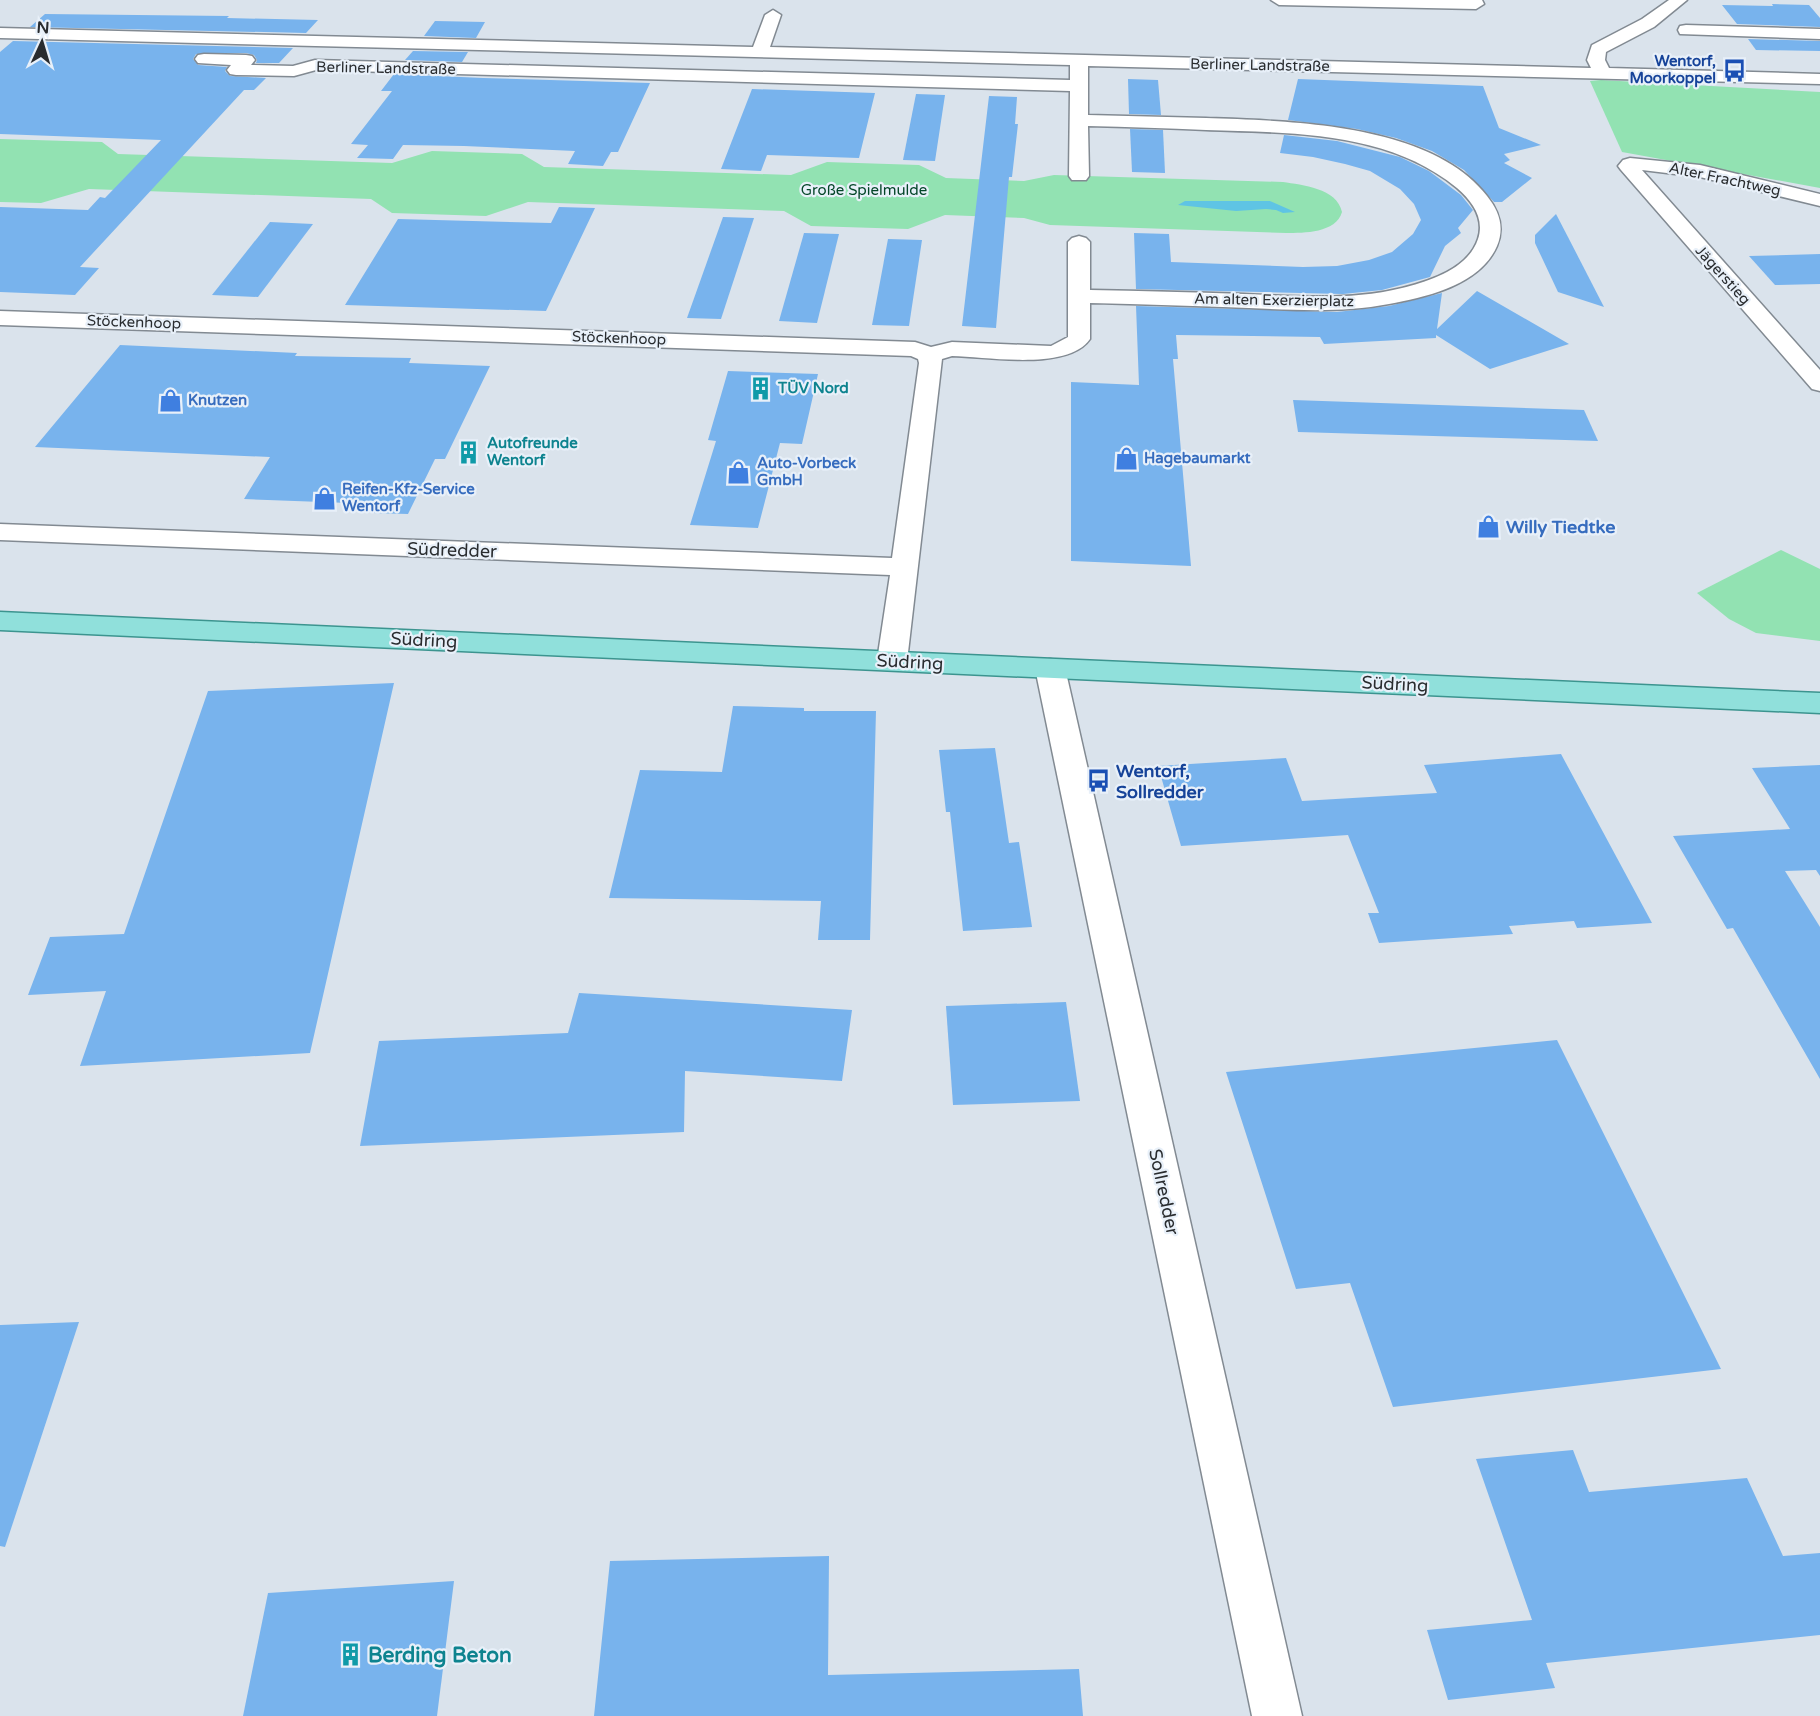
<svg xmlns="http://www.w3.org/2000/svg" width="1820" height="1716" font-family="'Varela Round',sans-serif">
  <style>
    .green { fill: #92e2b2 }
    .water { fill: #5fc4e4 }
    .building { fill: #78b3ed }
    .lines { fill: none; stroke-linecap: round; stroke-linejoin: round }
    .minor-casing { stroke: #828a92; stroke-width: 3 }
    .major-casing { stroke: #3c948f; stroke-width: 3 }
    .minor { fill: #fff; fill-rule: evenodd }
    .major { fill: #90e0db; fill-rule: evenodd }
    .labels { text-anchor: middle; stroke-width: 4.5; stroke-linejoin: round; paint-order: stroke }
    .far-transit-label { font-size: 15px; font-weight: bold; fill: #164399; stroke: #e8f0f9; text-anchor: end }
    .far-street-label { font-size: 15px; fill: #292c2f; stroke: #e8f0f9 }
    .far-park-label { font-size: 15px; fill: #034628; stroke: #e8f0f9 }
    .far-culture-label { font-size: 15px; font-weight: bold; fill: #0d838f; stroke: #e8f0f9; text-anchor: start }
    .far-shop-label { font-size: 15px; font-weight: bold; fill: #366cbe; stroke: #e8f0f9; text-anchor: start }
    .shop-label { font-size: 18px; font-weight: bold; fill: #366cbe; stroke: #e8f0f9; text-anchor: start }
    .street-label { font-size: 18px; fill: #292c2f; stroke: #e8f0f9 }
    .transit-label { font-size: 18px; font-weight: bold; fill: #164399; stroke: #e8f0f9; text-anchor: start }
    .near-culture-label { font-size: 21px; font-weight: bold; fill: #0d838f; stroke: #e8f0f9; text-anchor: start }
  </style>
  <rect width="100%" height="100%" fill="#dae3ec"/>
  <g class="green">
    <path d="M 1601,80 L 1820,92 L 1820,188 L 1622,152 L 1590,81 Z"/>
    <path d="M 0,139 L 102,142 L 118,154 L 392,163 L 432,151 L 522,154 L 544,167 L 791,175 L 827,162 L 919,165 L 946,178 L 1024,181 L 1054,175 L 1283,182 C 1302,185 1337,188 1342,212 C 1336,233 1304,233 1286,233 L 1050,225 L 1024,218 L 945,215 L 908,229 L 811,226 L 784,211 L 528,202 L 486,216 L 392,213 L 371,199 L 89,189 L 41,203 L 0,202 Z"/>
    <path d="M 1781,550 L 1820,569 L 1820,641 L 1756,633 L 1729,619 L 1697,593 Z"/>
  </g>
  <path class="water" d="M 1185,201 L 1270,201 L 1295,212 L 1283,213 L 1276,210 L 1266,209 L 1236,211 L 1178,205 Z"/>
  <g class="building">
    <path d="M 1772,4 L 1809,5 L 1820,18 L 1820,27 L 1737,24 L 1722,5 L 1773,6 Z"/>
    <path d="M 45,14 L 229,16 L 227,18 L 318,20 L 306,33 L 30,27 Z"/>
    <path d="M 435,21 L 485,22 L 476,38 L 424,36 Z"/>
    <path d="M 1748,39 L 1820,41 L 1820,51 L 1756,50 Z"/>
    <path d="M 13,41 L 293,48 L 279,63 L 256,63 L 257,60 L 254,55 L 246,53 L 196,54 L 193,59 L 198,65 L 227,67 L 225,71 L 230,76 L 266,78 L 254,90 L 244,90 L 80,267 L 99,268 L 75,295 L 0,292 L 0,207 L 88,210 L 100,197 L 105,198 L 161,140 L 0,134 L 0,52 Z"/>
    <path d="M 413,51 L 468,52 L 462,62 L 405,60 Z"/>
    <path d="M 394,74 L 483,78 L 650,83 L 618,152 L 611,152 L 603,166 L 568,164 L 575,151 L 464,146 L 403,145 L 393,159 L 357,158 L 368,145 L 351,144 L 392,91 L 381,91 Z"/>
    <path d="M 1128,79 L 1158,80 L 1161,115 L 1129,114 Z"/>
    <path d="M 1298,79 L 1483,86 L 1499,128 L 1541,145 L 1504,154 L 1510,160 L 1504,163 L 1532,178 L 1502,202 L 1494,202 L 1464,170 L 1432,151 L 1396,138 L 1357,129 L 1288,120 Z"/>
    <path d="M 752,89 L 875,93 L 859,158 L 767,155 L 761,171 L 721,169 Z"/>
    <path d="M 916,94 L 945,95 L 935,161 L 903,160 Z"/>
    <path d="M 989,96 L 1017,97 L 1015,124 L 1018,124 L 1012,177 L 1009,177 L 996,328 L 962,326 Z"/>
    <path d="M 1130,129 L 1163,130 L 1165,173 L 1132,172 Z"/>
    <path d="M 1284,135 L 1337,141 L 1400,157 L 1429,171 L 1461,195 L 1473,210 L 1458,228 L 1461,233 L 1445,246 L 1430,277 L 1382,290 L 1343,294 L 1136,289 L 1134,233 L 1169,234 L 1171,262 L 1303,267 L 1337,266 L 1369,260 L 1392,252 L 1413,234 L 1421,220 L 1414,204 L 1400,189 L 1370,171 L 1345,164 L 1313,157 L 1280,153 Z"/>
    <path d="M 559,207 L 595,208 L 546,311 L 345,305 L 398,219 L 551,223 Z"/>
    <path d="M 1556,214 L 1569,239 L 1604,307 L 1558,292 L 1535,243 L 1535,235 Z"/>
    <path d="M 723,217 L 754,218 L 721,319 L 687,318 Z"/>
    <path d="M 270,222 L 313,224 L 258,297 L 212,295 Z"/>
    <path d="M 804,233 L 839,234 L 817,323 L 779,321 Z"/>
    <path d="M 888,239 L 922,240 L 909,326 L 872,325 Z"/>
    <path d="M 1820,254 L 1820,284 L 1775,285 L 1749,256 Z"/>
    <path d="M 1477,291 L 1569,344 L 1490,369 L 1436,335 L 1436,338 L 1324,344 L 1320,337 L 1176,335 L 1178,359 L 1173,359 L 1191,566 L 1071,561 L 1071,382 L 1139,385 L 1136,306 L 1337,312 L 1389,306 L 1442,293 L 1437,329 Z"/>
    <path d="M 120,345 L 297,353 L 295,356 L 411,358 L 409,363 L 490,366 L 445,459 L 435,459 L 408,514 L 373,513 L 376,504 L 244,499 L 270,457 L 35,447 Z"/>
    <path d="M 728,371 L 818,374 L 802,444 L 780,443 L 758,528 L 690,525 L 716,441 L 708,440 Z"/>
    <path d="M 1293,400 L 1584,410 L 1598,441 L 1298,432 Z"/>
    <path d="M 394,683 L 310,1053 L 80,1066 L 106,991 L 28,995 L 50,937 L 124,934 L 208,691 Z"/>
    <path d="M 733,706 L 804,708 L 804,711 L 876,711 L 870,940 L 818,940 L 821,901 L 609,898 L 640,770 L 722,772 Z"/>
    <path d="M 995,748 L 1009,843 L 1019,842 L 1032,927 L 963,931 L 950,812 L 946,812 L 939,750 Z"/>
    <path d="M 1561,754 L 1652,923 L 1577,928 L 1574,921 L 1509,926 L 1513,934 L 1379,943 L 1368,913 L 1379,913 L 1348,835 L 1181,846 L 1158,766 L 1286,758 L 1302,801 L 1437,793 L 1424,765 Z"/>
    <path d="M 1820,765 L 1820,876 L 1816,870 L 1785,871 L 1820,927 L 1820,1079 L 1733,928 L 1727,929 L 1673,836 L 1790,829 L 1752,768 Z"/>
    <path d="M 579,993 L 852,1010 L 842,1081 L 685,1071 L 684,1132 L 360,1146 L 379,1041 L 568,1033 Z"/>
    <path d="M 1066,1002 L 1080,1101 L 953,1105 L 946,1006 Z"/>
    <path d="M 1557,1040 L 1721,1369 L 1393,1407 L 1350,1283 L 1296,1289 L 1226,1072 Z"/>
    <path d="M 79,1322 L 5,1547 L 0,1546 L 0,1325 Z"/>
    <path d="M 1573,1450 L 1589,1492 L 1747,1478 L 1783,1556 L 1820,1553 L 1820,1635 L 1546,1663 L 1555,1688 L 1448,1700 L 1427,1630 L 1532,1620 L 1476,1459 Z"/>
    <path d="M 829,1556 L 828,1675 L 1079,1669 L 1083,1716 L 594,1716 L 610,1561 Z"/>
    <path d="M 454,1581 L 437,1716 L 243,1716 L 268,1593 Z"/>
  </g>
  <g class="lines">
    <defs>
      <g id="minor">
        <path d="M 1271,0 L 1482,0 L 1484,4 L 1476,9 L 1279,5 Z"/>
        <path d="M 1669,0 L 1687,0 L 1654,27 L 1606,52 L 1605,60 L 1609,68 L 1820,74 L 1820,84 L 1088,66 L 1088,115 C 1128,116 1167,117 1206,118 C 1289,121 1431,123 1487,196 C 1499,211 1505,227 1497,246 C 1480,285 1427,297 1389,304 C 1343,313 1295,310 1249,308 C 1196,306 1143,304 1090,303 L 1090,339 C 1068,371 989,357 952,356 L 942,359 L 907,661 L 902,667 L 892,670 L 882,667 L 877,661 L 890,575 L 0,540 L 0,524 L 892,558 L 919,363 L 918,359 L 911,356 L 0,325 L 0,311 L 915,342 L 931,347 L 952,342 L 1051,346 L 1068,337 L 1068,242 L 1072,238 L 1079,236 L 1086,238 L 1090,242 L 1090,290 C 1141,291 1193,292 1244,294 C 1296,296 1350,301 1402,288 C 1430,281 1468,269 1478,239 C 1485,218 1472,201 1457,188 C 1388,131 1291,133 1206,130 C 1167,128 1128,127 1088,126 L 1089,176 L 1086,180 L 1072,180 L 1069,176 L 1070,91 L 316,70 L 294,76 L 236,75 L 230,74 L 227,70 L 231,65 L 198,63 L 195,59 L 198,55 L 204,54 L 246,55 L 252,56 L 255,60 L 251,65 L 293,66 L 315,60 L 1070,80 L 1070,65 L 0,38 L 0,28 L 753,47 L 765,15 L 773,10 L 781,15 L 770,47 L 1591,68 L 1587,60 L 1592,45 L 1642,19 Z"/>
        <path d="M 1686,25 L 1820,29 L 1820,39 L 1680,34 L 1678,30 L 1680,26 Z"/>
        <path d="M 1630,158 L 1700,165 L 1820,194 L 1820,206 L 1700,177 L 1642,170 L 1820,370 L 1820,391 L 1812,389 L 1621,170 L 1618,166 L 1623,160 Z"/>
        <path d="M 1050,659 L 1060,661 L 1065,668 L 1302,1716 L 1252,1716 L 1035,668 L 1040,661 Z"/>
      </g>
      <path id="major" d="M 0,612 L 1820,693 L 1820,713 L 0,630 Z"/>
    </defs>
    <use href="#minor" class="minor-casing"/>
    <use href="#major" class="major-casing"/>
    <use href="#minor" class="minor"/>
    <use href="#major" class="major"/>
  </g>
  <defs>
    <symbol id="bus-bare" viewBox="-9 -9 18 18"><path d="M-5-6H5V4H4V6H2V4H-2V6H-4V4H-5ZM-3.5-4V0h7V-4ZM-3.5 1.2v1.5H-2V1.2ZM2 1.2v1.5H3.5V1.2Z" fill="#1a4fb4" stroke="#e8f0f9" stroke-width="2.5" paint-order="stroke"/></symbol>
    <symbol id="building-bare" viewBox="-9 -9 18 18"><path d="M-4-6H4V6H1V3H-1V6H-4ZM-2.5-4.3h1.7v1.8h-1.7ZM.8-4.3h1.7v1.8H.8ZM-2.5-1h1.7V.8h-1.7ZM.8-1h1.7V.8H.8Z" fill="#0f9aa8" stroke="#e8f0f9" stroke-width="2.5" paint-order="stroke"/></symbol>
    <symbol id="shop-bare" viewBox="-9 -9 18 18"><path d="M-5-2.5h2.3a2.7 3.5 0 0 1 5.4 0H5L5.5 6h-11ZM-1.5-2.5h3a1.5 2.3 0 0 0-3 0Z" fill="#3f7fe0" stroke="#e8f0f9" stroke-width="2.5" paint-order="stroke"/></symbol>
  </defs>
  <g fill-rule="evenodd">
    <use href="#bus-bare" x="1718" y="54" width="33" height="33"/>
    <use href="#building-bare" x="744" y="372" width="33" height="33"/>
    <use href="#shop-bare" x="154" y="384" width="33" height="33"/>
    <use href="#building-bare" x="452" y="436" width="33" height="33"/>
    <use href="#shop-bare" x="1110" y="442" width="33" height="33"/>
    <use href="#shop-bare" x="722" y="456" width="33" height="33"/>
    <use href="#shop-bare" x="308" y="482" width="33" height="33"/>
    <use href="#shop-bare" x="1472" y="510" width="33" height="33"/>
    <use href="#bus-bare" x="1082" y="764" width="33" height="33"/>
    <use href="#building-bare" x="334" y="1638" width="33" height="33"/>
  </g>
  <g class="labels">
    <g class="far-transit-label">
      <text x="1716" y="66">Wentorf,<tspan x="1716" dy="17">Moorkoppel</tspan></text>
    </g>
    <g class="far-street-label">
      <text transform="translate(1260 65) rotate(1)" y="5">Berliner Landstraße</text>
      <text transform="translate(386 68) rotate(1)" y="5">Berliner Landstraße</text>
      <text transform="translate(1725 179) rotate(12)" y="5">Alter Frachtweg</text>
      <text transform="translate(1723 275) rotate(48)" y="5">Jägerstieg</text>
      <text transform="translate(1274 300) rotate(1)" y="5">Am alten Exerzierplatz</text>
      <text transform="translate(134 322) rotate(2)" y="5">Stöckenhoop</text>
      <text transform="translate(619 338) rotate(2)" y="5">Stöckenhoop</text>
    </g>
    <g class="far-park-label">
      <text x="864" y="195">Große Spielmulde</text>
    </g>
    <g class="far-culture-label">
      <text x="778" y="393">TÜV Nord</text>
      <text x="487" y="448">Autofreunde<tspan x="487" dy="17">Wentorf</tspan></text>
    </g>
    <g class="far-shop-label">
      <text x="188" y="405">Knutzen</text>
      <text x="1144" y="463">Hagebaumarkt</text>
      <text x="757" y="468">Auto-Vorbeck<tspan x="757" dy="17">GmbH</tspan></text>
      <text x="342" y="494">Reifen-Kfz-Service<tspan x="342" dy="17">Wentorf</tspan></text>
    </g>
    <g class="shop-label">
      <text x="1506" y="533">Willy Tiedtke</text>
    </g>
    <g class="street-label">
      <text transform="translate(452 550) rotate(2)" y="6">Südredder</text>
      <text transform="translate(424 640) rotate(3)" y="6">Südring</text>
      <text transform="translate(910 662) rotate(3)" y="6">Südring</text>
      <text transform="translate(1395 684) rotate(3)" y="6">Südring</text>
      <text transform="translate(1164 1192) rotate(78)" y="6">Sollredder</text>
    </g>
    <g class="transit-label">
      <text x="1116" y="777">Wentorf,<tspan x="1116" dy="21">Sollredder</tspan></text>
    </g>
    <g class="near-culture-label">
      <text x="368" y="1662">Berding Beton</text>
    </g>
  </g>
  <g transform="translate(42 42) rotate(4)" stroke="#e8f0f9" stroke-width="4.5" paint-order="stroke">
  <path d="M0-4.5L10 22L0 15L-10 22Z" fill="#292c2f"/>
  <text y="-9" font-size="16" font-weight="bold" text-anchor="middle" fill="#292c2f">N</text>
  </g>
</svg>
